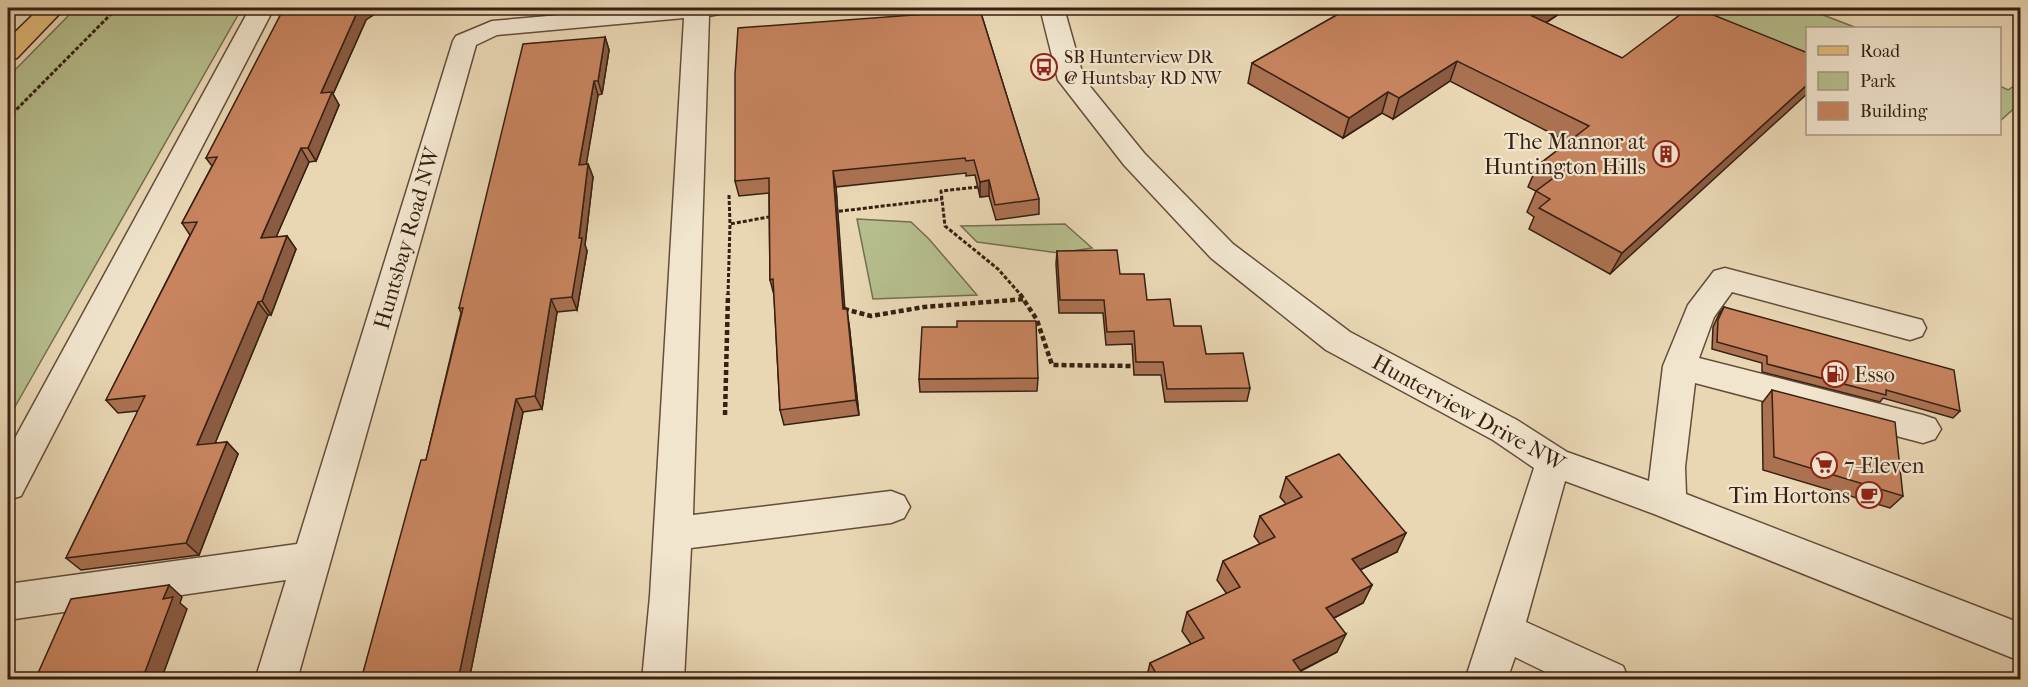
<svg xmlns="http://www.w3.org/2000/svg" width="2028" height="687" font-family="'IM FELL French Canon',serif">
  <style>
    .green { fill: #b6be8d; stroke: #766e50; stroke-width: 1.5 }
    .lines { fill: none; stroke-linecap: round; stroke-linejoin: round }
    .minor-casing { stroke: #644d3a; stroke-width: 3 }
    .major-casing { stroke: #371f12; stroke-width: 3 }
    .path-far1 { stroke: #371f12; stroke-width: 3; stroke-dasharray: 4 2; stroke-linecap: butt }
    .path { stroke: #371f12; stroke-width: 4.5; stroke-dasharray: 5 3; stroke-linecap: butt }
    .minor { fill: #f1e5ce; fill-rule: evenodd }
    .major { fill: #e4bc7a; fill-rule: evenodd }
    .wall { fill: #ab7252; stroke: #371f12; stroke-width: 1.5 }
    .shaded-wall { fill: #8b5c42; stroke: #371f12; stroke-width: 1.5 }
    .building { fill: #c7845f; stroke: #371f12; stroke-width: 1.5 }
    .labels { text-anchor: middle; stroke-width: 4.5; stroke-linejoin: round; paint-order: stroke }
    .far-poi-label { font-size: 18px; fill: #371f12; stroke: #f1e5ce; text-anchor: start }
    .poi-label { font-size: 22px; fill: #371f12; stroke: #f1e5ce; text-anchor: end }
    .street-label { font-size: 22px; fill: #371f12; stroke: #f1e5ce }
  </style>
  <rect width="100%" height="100%" fill="#e9d7b4"/>
  <filter id="stains"><feTurbulence type="fractalNoise" baseFrequency=".00333" numOctaves="4"/><feColorMatrix values="0 0 0 0 .2 0 0 0 0 .09 0 0 0 0 .02 0 0 0 .5 -.17"/></filter>
  <radialGradient id="worn" r=".72"><stop offset=".6" stop-color="#630" stop-opacity="0"/><stop offset="1" stop-color="#630" stop-opacity=".3"/></radialGradient>
  <g class="green">
    <path d="M 76,8 L 242,8 L 8,419 L 8,77 Z"/>
    <path d="M 1679,8 L 1805,8 L 1857,28 L 1808,28 L 1807,59 Z"/>
    <path d="M 2020,82 L 2020,103 L 2000,121 L 2000,86 L 2008,90 Z"/>
    <path d="M 857,219 L 911,222 L 929,239 L 977,295 L 873,299 Z"/>
    <path d="M 1065,224 L 1092,248 L 1059,253 L 977,242 L 961,226 Z"/>
  </g>
  <g class="lines">
    <defs>
      <g id="minor">
        <path d="M 250,8 L 274,8 L 21,496 L 8,500 L 8,451 Z"/>
        <path d="M 640,8 L 728,8 L 724,13 L 709,16 L 693,515 L 891,491 L 904,496 L 910,507 L 904,518 L 891,523 L 691,548 L 684,680 L 642,680 L 650,596 L 684,18 L 497,35 L 476,45 L 297,680 L 255,680 L 286,580 L 8,620 L 8,584 L 297,544 L 453,41 L 456,36 L 492,21 Z"/>
        <path d="M 1040,8 L 1064,8 L 1084,79 L 1144,153 L 1233,244 L 1350,332 L 1517,420 L 1567,452 L 1649,481 L 1663,366 L 1688,305 L 1714,271 L 1725,268 L 1922,320 L 1926,328 L 1922,336 L 1910,340 L 1732,292 L 1714,317 L 1699,358 L 1923,415 L 1935,419 L 1941,429 L 1935,439 L 1923,443 L 1695,383 L 1685,467 L 1686,494 L 2020,623 L 2020,661 L 1654,514 L 1565,481 L 1526,622 L 1623,666 L 1629,680 L 1562,680 L 1515,657 L 1507,680 L 1465,680 L 1534,468 L 1493,440 L 1326,350 L 1211,258 L 1124,165 L 1058,80 Z"/>
      </g>
      <path id="major" d="M 40,8 L 65,8 L 17,58 L 8,60 L 8,39 Z"/>
    </defs>
    <use href="#minor" class="minor-casing"/>
    <use href="#major" class="major-casing"/>
    <g class="path-far1">
      <path d="M 8,118 L 117,8"/>
      <path d="M 978,187 L 941,191 L 945,226 L 998,269 L 1021,295"/>
      <path d="M 729,195 L 730,224"/>
      <path d="M 833,212 L 942,199"/>
      <path d="M 728,295 L 730,224 L 774,216"/>
    </g>
    <g class="path">
      <path d="M 1020,294 L 1037,320 L 1052,365 L 1133,366"/>
      <path d="M 844,309 L 871,316 L 924,307 L 1026,299"/>
      <path d="M 725,415 L 728,294"/>
    </g>
    <use href="#minor" class="minor"/>
    <use href="#major" class="major"/>
  </g>
  <g class="wall">
    <path d="M 1349,8 L 1568,8 L 1546,23 L 1622,58 L 1808,53 L 1610,274 L 1529,229 L 1534,217 L 1527,212 L 1536,191 L 1528,187 L 1537,166 L 1568,142 L 1450,81 L 1393,119 L 1382,113 L 1343,138 L 1248,83 L 1252,63 Z"/>
    <path d="M 980,10 L 1039,199 L 1039,214 L 996,220 L 989,196 L 980,197 L 975,175 L 966,176 L 966,173 L 836,187 L 844,309 L 849,324 L 859,415 L 784,425 L 780,410 L 774,295 L 770,280 L 769,193 L 739,196 L 735,181 Z"/>
    <path d="M 366,20 L 333,94 L 339,105 L 316,161 L 309,162 L 276,237 L 287,236 L 296,249 L 271,315 L 268,315 L 215,443 L 227,442 L 238,454 L 199,555 L 81,570 L 66,558 L 138,411 L 118,413 L 106,400 L 190,235 L 182,223 L 212,166 L 206,158 Z"/>
    <path d="M 605,37 L 609,50 L 602,94 L 598,95 L 586,164 L 588,164 L 593,177 L 585,245 L 587,251 L 577,310 L 557,312 L 542,409 L 523,412 L 469,680 L 361,680 L 426,460 L 461,313 L 459,308 Z"/>
    <path d="M 1057,251 L 1120,274 L 1174,326 L 1206,354 L 1250,388 L 1247,401 L 1165,402 L 1161,375 L 1134,375 L 1132,344 L 1106,345 L 1103,313 L 1059,313 L 1056,264 Z"/>
    <path d="M 1724,307 L 1960,411 L 1953,418 L 1883,398 L 1880,402 L 1762,372 L 1762,363 L 1712,349 L 1713,327 L 1719,314 Z"/>
    <path d="M 1038,378 L 1037,391 L 920,392 L 919,379 Z"/>
    <path d="M 1772,390 L 1903,496 L 1890,508 L 1763,470 L 1762,403 Z"/>
    <path d="M 1286,477 L 1397,552 L 1360,570 L 1372,585 L 1363,603 L 1334,618 L 1337,652 L 1301,671 L 1307,680 L 1146,680 L 1150,663 L 1191,644 L 1182,631 L 1187,612 L 1227,594 L 1217,580 L 1223,561 L 1260,544 L 1254,536 L 1260,516 L 1286,504 L 1280,497 Z"/>
  </g>
  <g class="shaded-wall">
    <path d="M 359,8 L 384,8 L 366,20 L 333,94 L 339,105 L 316,161 L 308,148 L 321,93 Z"/>
    <path d="M 1546,8 L 1568,8 L 1524,37 L 1532,16 Z"/>
    <path d="M 605,37 L 609,50 L 602,94 L 598,81 Z"/>
    <path d="M 1457,61 L 1450,81 L 1393,119 L 1399,98 Z"/>
    <path d="M 594,81 L 598,95 L 584,178 L 579,165 Z"/>
    <path d="M 1808,84 L 1808,93 L 1610,274 L 1622,253 Z"/>
    <path d="M 1388,92 L 1382,113 L 1343,138 L 1349,118 Z"/>
    <path d="M 301,148 L 309,162 L 270,251 L 261,238 Z"/>
    <path d="M 588,164 L 593,177 L 585,245 L 587,251 L 577,310 L 572,297 Z"/>
    <path d="M 833,171 L 836,187 L 846,324 L 843,309 Z"/>
    <path d="M 989,180 L 989,196 L 980,197 L 980,182 Z"/>
    <path d="M 287,236 L 296,249 L 271,315 L 262,301 Z"/>
    <path d="M 551,299 L 557,312 L 542,409 L 535,396 Z"/>
    <path d="M 258,302 L 268,315 L 209,458 L 197,445 Z"/>
    <path d="M 847,309 L 849,324 L 859,415 L 856,400 Z"/>
    <path d="M 516,399 L 523,412 L 469,680 L 458,680 Z"/>
    <path d="M 227,442 L 238,454 L 199,555 L 186,543 Z"/>
    <path d="M 1406,533 L 1397,552 L 1343,578 L 1352,559 Z"/>
    <path d="M 169,585 L 182,597 L 180,603 L 187,609 L 161,680 L 142,680 L 163,599 Z"/>
    <path d="M 1372,585 L 1363,603 L 1318,626 L 1326,608 Z"/>
    <path d="M 1346,634 L 1337,652 L 1286,678 L 1293,660 Z"/>
  </g>
  <g class="building">
    <path d="M 284,8 L 359,8 L 321,93 L 332,92 L 308,148 L 301,148 L 261,238 L 287,236 L 262,301 L 258,302 L 197,445 L 227,442 L 186,543 L 66,558 L 145,396 L 106,400 L 197,222 L 182,223 L 217,157 L 206,158 Z"/>
    <path d="M 1349,8 L 1546,8 L 1532,16 L 1622,58 L 1689,8 L 1696,8 L 1808,53 L 1808,84 L 1622,253 L 1539,208 L 1550,199 L 1536,191 L 1556,176 L 1537,166 L 1589,126 L 1457,61 L 1399,98 L 1388,92 L 1349,118 L 1252,63 Z"/>
    <path d="M 980,10 L 1039,199 L 995,205 L 989,180 L 980,182 L 974,160 L 966,161 L 965,158 L 833,171 L 843,309 L 847,309 L 856,400 L 780,410 L 773,279 L 770,280 L 769,178 L 735,181 L 735,74 L 738,28 Z"/>
    <path d="M 605,37 L 598,81 L 594,81 L 579,165 L 588,164 L 579,238 L 582,238 L 572,297 L 551,299 L 535,396 L 516,399 L 458,680 L 361,680 L 421,460 L 426,460 L 463,308 L 459,308 L 523,44 Z"/>
    <path d="M 1117,250 L 1120,274 L 1144,274 L 1147,300 L 1170,299 L 1174,326 L 1201,326 L 1206,354 L 1243,353 L 1250,388 L 1167,389 L 1163,362 L 1136,362 L 1134,331 L 1107,332 L 1104,300 L 1060,300 L 1057,251 Z"/>
    <path d="M 1724,307 L 1954,370 L 1960,411 L 1886,390 L 1886,395 L 1767,364 L 1767,356 L 1717,342 L 1718,320 Z"/>
    <path d="M 957,321 L 1036,321 L 1038,378 L 919,379 L 922,327 L 957,327 Z"/>
    <path d="M 1772,390 L 1895,422 L 1903,496 L 1774,457 Z"/>
    <path d="M 1339,454 L 1406,533 L 1352,559 L 1372,585 L 1326,608 L 1346,634 L 1293,660 L 1307,680 L 1160,680 L 1150,663 L 1204,638 L 1187,612 L 1240,587 L 1223,561 L 1275,537 L 1260,516 L 1302,497 L 1286,477 Z"/>
    <path d="M 169,585 L 163,599 L 173,597 L 142,680 L 35,680 L 71,599 Z"/>
  </g>
  <defs>
    <symbol id="bus-ring" viewBox="-11 -11 22 22"><circle r="9.5" fill="#f1e5ce" stroke="#8f2418" stroke-width="1.5"/><path d="M-5-6H5V4H4V6H2V4H-2V6H-4V4H-5ZM-3.5-4V0h7V-4ZM-3.5 1.2v1.5H-2V1.2ZM2 1.2v1.5H3.5V1.2Z" fill="#8f2418"/></symbol>
    <symbol id="building-ring" viewBox="-11 -11 22 22"><circle r="9.5" fill="#f1e5ce" stroke="#8f2418" stroke-width="1.5"/><path d="M-4-6H4V6H1V3H-1V6H-4ZM-2.5-4.3h1.7v1.8h-1.7ZM.8-4.3h1.7v1.8H.8ZM-2.5-1h1.7V.8h-1.7ZM.8-1h1.7V.8H.8Z" fill="#8f2418"/></symbol>
    <symbol id="fuel-ring" viewBox="-11 -11 22 22"><circle r="9.5" fill="#f1e5ce" stroke="#8f2418" stroke-width="1.5"/><path d="M-5.5-6h7V0h2V4h1.3V-2.5L3-4.5l.8-.8L6-3V5H2.5V1h-1V6h-7ZM-4.2-4.7v3.2H.2V-4.7Z" fill="#8f2418"/></symbol>
    <symbol id="supermarket-ring" viewBox="-11 -11 22 22"><circle r="9.5" fill="#f1e5ce" stroke="#8f2418" stroke-width="1.5"/><path d="M-6-5.5h2.5l.6 2H6L4.5 2H-2.5L-4.4-4H-6ZM-1.5 3.2a1.3 1.3 0 1 0 .1 0ZM3 3.2a1.3 1.3 0 1 0 .1 0Z" fill="#8f2418"/></symbol>
    <symbol id="cafe-ring" viewBox="-11 -11 22 22"><circle r="9.5" fill="#f1e5ce" stroke="#8f2418" stroke-width="1.5"/><path d="M-5.5-4.5H6V0H3Q3 3.5 0 3.5H-2.5Q-5.5 3.5-5.5 0ZM3-3.2v2h1.7v-2ZM-6 4.5H4V6H-6Z" fill="#8f2418"/></symbol>
  </defs>
  <g fill-rule="evenodd">
    <use href="#bus-ring" x="1029" y="52" width="30" height="30"/>
    <use href="#building-ring" x="1651" y="139" width="30" height="30"/>
    <use href="#fuel-ring" x="1820" y="359" width="30" height="30"/>
    <use href="#supermarket-ring" x="1809" y="450" width="30" height="30"/>
    <use href="#cafe-ring" x="1854" y="480" width="30" height="30"/>
  </g>
  <g class="labels">
    <g class="far-poi-label">
      <text x="1064" y="63">SB Hunterview DR<tspan x="1064" dy="21">@ Huntsbay RD NW</tspan></text>
    </g>
    <g class="poi-label">
      <text x="1646" y="149">The Mannor at<tspan x="1646" dy="25">Huntington Hills</tspan></text>
      <text x="1854" y="382" text-anchor="start">Esso</text>
      <text x="1844" y="473" text-anchor="start">7-Eleven</text>
      <text x="1850" y="503">Tim Hortons</text>
    </g>
    <g class="street-label">
      <text transform="translate(406 238) rotate(-74)" y="8">Huntsbay Road NW</text>
      <text transform="translate(1469 412) rotate(29)" y="8">Hunterview Drive NW</text>
    </g>
  </g>
  <rect width="2028" height="687" fill="none" stroke="#e9d7b4" stroke-width="30"/>
  <rect x="9" y="9" width="2010" height="669" fill="none" stroke="#371f12" stroke-width="3"/>
  <rect x="15" y="15" width="1998" height="657" fill="none" stroke="#371f12" stroke-width="1.5"/>
  <rect x="1806" y="27" width="195" height="108" fill="#f1e5ce" stroke="#a79683" stroke-width="1.5"/>
  <rect x="1818" y="46" width="30" height="9" fill="#e4bc7a" stroke="#a79683" stroke-width="1.5"/>
  <text x="1860" y="57" font-size="18" fill="#371f12">Road</text>
  <rect x="1818" y="72" width="30" height="18" fill="#b6be8d" stroke="#a79683" stroke-width="1.5"/>
  <text x="1860" y="87" font-size="18" fill="#371f12">Park</text>
  <rect x="1818" y="102" width="30" height="18" fill="#c7845f" stroke="#a79683" stroke-width="1.5"/>
  <text x="1860" y="117" font-size="18" fill="#371f12">Building</text>
  <rect width="100%" height="100%" filter="url(#stains)"/>
  <rect width="100%" height="100%" fill="url(#worn)"/>
</svg>
